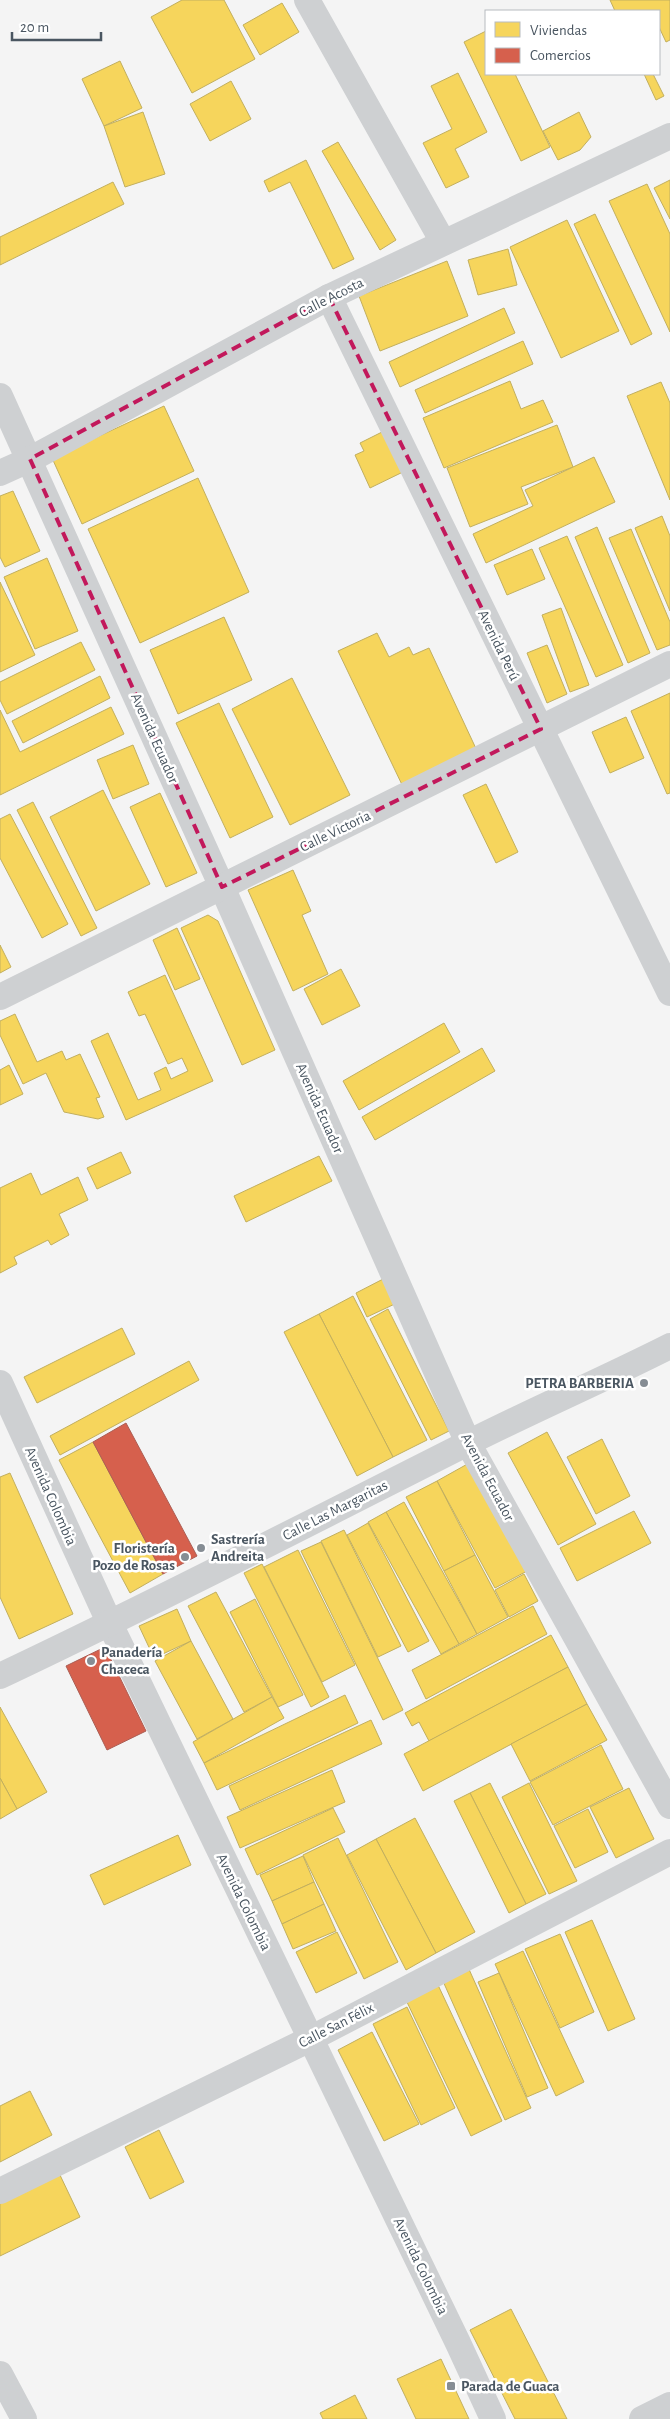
<svg xmlns="http://www.w3.org/2000/svg" width="670" height="2419" font-family="'Alegreya Sans',sans-serif">
  <style>
    .homes { fill: #f6d55c; stroke: #c2af5e }
    .shops { fill: #d6604d; stroke: #ac5d53 }
    .lines { fill: none; stroke-linecap: round; stroke-linejoin: round }
    .street { stroke: #ced0d2; stroke-width: 26 }
    .marked { fill: none; stroke: #c2185b; stroke-width: 4; stroke-dasharray: 10 6; stroke-linejoin: round }
    .poi-dot { fill: #868d94; stroke: #fff; stroke-width: 2 }
    .labels { text-anchor: middle; stroke-width: 5; stroke-linejoin: round; paint-order: stroke }
    .street-label { font-size: 15px; fill: #4a5661; stroke: #fff }
    .poi-label { font-size: 15px; font-weight: bold; fill: #4a5661; stroke: #fff; text-anchor: start }
  </style>
  <rect width="100%" height="100%" fill="#f4f4f4"/>
  <g class="homes">
    <path d="M 182,0 L 224,0 L 255,59 L 192,93 L 151,17 Z"/>
    <path d="M 610,0 L 670,0 L 670,40 L 666,42 L 659,27 L 659,11 L 615,11 Z"/>
    <path d="M 282,3 L 299,32 L 260,55 L 243,25 Z"/>
    <path d="M 486,31 L 486,74 L 515,74 L 550,147 L 521,161 L 464,42 Z"/>
    <path d="M 120,61 L 142,108 L 104,126 L 82,79 Z"/>
    <path d="M 458,73 L 487,132 L 455,149 L 469,177 L 446,188 L 423,143 L 452,129 L 431,86 Z"/>
    <path d="M 644,74 L 653,74 L 664,96 L 656,100 Z"/>
    <path d="M 231,81 L 251,119 L 210,141 L 190,104 Z"/>
    <path d="M 143,112 L 165,174 L 125,187 L 104,126 Z"/>
    <path d="M 579,112 L 591,137 L 580,150 L 558,160 L 543,131 Z"/>
    <path d="M 338,142 L 396,240 L 380,250 L 322,151 Z"/>
    <path d="M 306,160 L 354,259 L 333,269 L 290,182 L 269,192 L 264,181 Z"/>
    <path d="M 670,180 L 670,219 L 654,188 Z"/>
    <path d="M 113,182 L 124,204 L 0,265 L 0,237 Z"/>
    <path d="M 647,184 L 670,234 L 670,332 L 609,201 Z"/>
    <path d="M 595,214 L 652,334 L 631,345 L 574,224 Z"/>
    <path d="M 567,220 L 619,331 L 561,358 L 510,247 Z"/>
    <path d="M 508,249 L 517,285 L 478,295 L 468,260 Z"/>
    <path d="M 447,261 L 468,316 L 380,351 L 359,296 Z"/>
    <path d="M 504,308 L 515,333 L 400,387 L 389,362 Z"/>
    <path d="M 523,341 L 533,364 L 425,413 L 415,390 Z"/>
    <path d="M 510,381 L 521,409 L 543,400 L 553,422 L 444,468 L 423,418 Z"/>
    <path d="M 661,382 L 670,403 L 670,500 L 627,396 Z"/>
    <path d="M 164,406 L 194,471 L 82,524 L 52,458 Z"/>
    <path d="M 557,425 L 573,467 L 521,487 L 528,504 L 470,527 L 447,468 Z"/>
    <path d="M 388,429 L 407,470 L 370,488 L 355,455 L 364,451 L 360,443 Z"/>
    <path d="M 594,457 L 615,502 L 486,563 L 473,534 L 533,506 L 525,490 Z"/>
    <path d="M 198,478 L 249,592 L 140,643 L 88,529 Z"/>
    <path d="M 13,491 L 40,551 L 5,567 L 0,557 L 0,496 Z"/>
    <path d="M 662,516 L 670,536 L 670,611 L 635,528 Z"/>
    <path d="M 597,527 L 650,653 L 628,663 L 575,537 Z"/>
    <path d="M 631,529 L 670,622 L 670,645 L 657,650 L 609,538 Z"/>
    <path d="M 567,536 L 623,665 L 596,677 L 539,548 Z"/>
    <path d="M 532,549 L 545,579 L 507,595 L 494,565 Z"/>
    <path d="M 47,558 L 78,631 L 35,649 L 4,577 Z"/>
    <path d="M 0,582 L 35,655 L 0,672 Z"/>
    <path d="M 561,608 L 589,685 L 570,692 L 542,615 Z"/>
    <path d="M 224,617 L 252,680 L 178,714 L 150,650 Z"/>
    <path d="M 377,633 L 389,657 L 409,647 L 413,655 L 429,648 L 479,755 L 405,791 L 338,651 Z"/>
    <path d="M 81,642 L 95,670 L 7,714 L 0,700 L 0,682 Z"/>
    <path d="M 547,645 L 567,694 L 547,703 L 527,653 Z"/>
    <path d="M 100,676 L 110,698 L 23,743 L 12,721 Z"/>
    <path d="M 292,678 L 350,795 L 290,825 L 232,709 Z"/>
    <path d="M 670,693 L 670,793 L 667,794 L 631,711 Z"/>
    <path d="M 219,703 L 273,817 L 230,838 L 176,723 Z"/>
    <path d="M 111,707 L 124,734 L 0,795 L 0,710 L 20,752 Z"/>
    <path d="M 626,717 L 644,758 L 610,773 L 592,732 Z"/>
    <path d="M 133,745 L 149,784 L 113,799 L 97,760 Z"/>
    <path d="M 486,784 L 518,852 L 496,863 L 463,795 Z"/>
    <path d="M 103,790 L 150,884 L 96,911 L 50,817 Z"/>
    <path d="M 160,793 L 197,873 L 166,887 L 130,807 Z"/>
    <path d="M 33,802 L 97,928 L 81,936 L 17,810 Z"/>
    <path d="M 10,814 L 68,924 L 42,938 L 0,858 L 0,819 Z"/>
    <path d="M 293,870 L 311,911 L 302,915 L 328,974 L 293,991 L 248,890 Z"/>
    <path d="M 208,915 L 218,921 L 275,1050 L 242,1065 L 181,928 Z"/>
    <path d="M 177,928 L 200,979 L 175,990 L 153,940 Z"/>
    <path d="M 0,945 L 11,967 L 0,973 Z"/>
    <path d="M 341,969 L 360,1006 L 322,1025 L 304,989 Z"/>
    <path d="M 165,975 L 213,1081 L 126,1120 L 91,1041 L 108,1033 L 138,1100 L 161,1090 L 154,1073 L 166,1067 L 171,1079 L 188,1071 L 182,1058 L 168,1064 L 145,1014 L 139,1016 L 128,992 Z"/>
    <path d="M 15,1014 L 37,1062 L 62,1051 L 66,1060 L 80,1054 L 100,1097 L 96,1098 L 104,1117 L 98,1119 L 64,1112 L 46,1073 L 23,1084 L 0,1035 L 0,1021 Z"/>
    <path d="M 444,1023 L 460,1052 L 359,1110 L 343,1081 Z"/>
    <path d="M 482,1048 L 495,1071 L 375,1140 L 362,1117 Z"/>
    <path d="M 9,1065 L 23,1094 L 0,1105 L 0,1070 Z"/>
    <path d="M 121,1152 L 131,1173 L 97,1189 L 87,1168 Z"/>
    <path d="M 319,1156 L 332,1181 L 246,1222 L 234,1196 Z"/>
    <path d="M 31,1173 L 41,1195 L 78,1177 L 88,1200 L 59,1214 L 69,1235 L 51,1245 L 48,1240 L 14,1257 L 17,1264 L 0,1273 L 0,1188 Z"/>
    <path d="M 387,1277 L 399,1302 L 367,1317 L 356,1293 Z"/>
    <path d="M 353,1296 L 427,1440 L 393,1457 L 319,1314 Z"/>
    <path d="M 388,1309 L 449,1431 L 431,1440 L 370,1319 Z"/>
    <path d="M 319,1314 L 393,1457 L 357,1476 L 284,1332 Z"/>
    <path d="M 122,1328 L 135,1354 L 37,1403 L 24,1377 Z"/>
    <path d="M 189,1361 L 199,1380 L 60,1455 L 50,1436 Z"/>
    <path d="M 547,1432 L 596,1524 L 558,1545 L 508,1453 Z"/>
    <path d="M 602,1439 L 630,1496 L 596,1514 L 567,1457 Z"/>
    <path d="M 93,1442 L 163,1574 L 130,1593 L 59,1460 Z"/>
    <path d="M 471,1462 L 529,1570 L 495,1588 L 437,1481 Z"/>
    <path d="M 10,1473 L 73,1614 L 19,1639 L 0,1597 L 0,1477 Z"/>
    <path d="M 437,1481 L 475,1555 L 444,1571 L 406,1497 Z"/>
    <path d="M 404,1502 L 477,1634 L 459,1644 L 386,1512 Z"/>
    <path d="M 634,1511 L 651,1543 L 577,1581 L 560,1548 Z"/>
    <path d="M 386,1512 L 459,1644 L 441,1654 L 368,1522 Z"/>
    <path d="M 368,1523 L 429,1641 L 408,1652 L 347,1535 Z"/>
    <path d="M 344,1530 L 401,1646 L 378,1657 L 321,1541 Z"/>
    <path d="M 321,1542 L 403,1710 L 383,1720 L 301,1551 Z"/>
    <path d="M 298,1550 L 355,1665 L 322,1682 L 264,1567 Z"/>
    <path d="M 475,1555 L 508,1617 L 477,1634 L 444,1571 Z"/>
    <path d="M 262,1564 L 329,1697 L 311,1707 L 244,1573 Z"/>
    <path d="M 524,1574 L 538,1601 L 509,1617 L 495,1590 Z"/>
    <path d="M 216,1592 L 272,1697 L 244,1712 L 188,1606 Z"/>
    <path d="M 255,1599 L 303,1695 L 278,1707 L 230,1612 Z"/>
    <path d="M 533,1606 L 547,1634 L 426,1699 L 412,1670 Z"/>
    <path d="M 177,1609 L 191,1641 L 154,1658 L 139,1626 Z"/>
    <path d="M 551,1635 L 568,1667 L 429,1741 L 419,1722 L 412,1726 L 405,1713 Z"/>
    <path d="M 191,1641 L 233,1719 L 197,1739 L 155,1661 Z"/>
    <path d="M 568,1667 L 587,1704 L 423,1791 L 404,1754 Z"/>
    <path d="M 345,1695 L 358,1723 L 217,1790 L 204,1763 Z"/>
    <path d="M 272,1697 L 284,1718 L 204,1763 L 193,1742 Z"/>
    <path d="M 587,1704 L 607,1740 L 530,1781 L 511,1744 Z"/>
    <path d="M 0,1707 L 47,1792 L 17,1809 L 0,1778 Z"/>
    <path d="M 371,1720 L 382,1744 L 240,1810 L 229,1786 Z"/>
    <path d="M 601,1745 L 623,1789 L 553,1825 L 530,1782 Z"/>
    <path d="M 332,1770 L 345,1802 L 240,1848 L 227,1817 Z"/>
    <path d="M 0,1778 L 17,1809 L 0,1819 Z"/>
    <path d="M 490,1783 L 546,1894 L 526,1904 L 470,1793 Z"/>
    <path d="M 529,1783 L 577,1881 L 549,1894 L 502,1797 Z"/>
    <path d="M 629,1788 L 654,1839 L 616,1858 L 590,1807 Z"/>
    <path d="M 470,1793 L 526,1904 L 509,1913 L 454,1801 Z"/>
    <path d="M 333,1808 L 345,1832 L 257,1875 L 245,1849 Z"/>
    <path d="M 588,1809 L 608,1852 L 575,1868 L 554,1826 Z"/>
    <path d="M 415,1818 L 475,1932 L 436,1953 L 376,1839 Z"/>
    <path d="M 178,1835 L 191,1865 L 104,1905 L 90,1875 Z"/>
    <path d="M 338,1838 L 398,1962 L 364,1979 L 303,1855 Z"/>
    <path d="M 376,1839 L 436,1953 L 406,1970 L 347,1855 Z"/>
    <path d="M 303,1856 L 314,1882 L 272,1901 L 260,1875 Z"/>
    <path d="M 314,1882 L 324,1904 L 282,1924 L 272,1901 Z"/>
    <path d="M 324,1904 L 336,1931 L 293,1949 L 282,1924 Z"/>
    <path d="M 592,1920 L 635,2019 L 608,2031 L 565,1932 Z"/>
    <path d="M 337,1932 L 357,1973 L 316,1993 L 296,1952 Z"/>
    <path d="M 560,1934 L 594,2012 L 560,2028 L 525,1949 Z"/>
    <path d="M 523,1951 L 584,2082 L 556,2096 L 495,1964 Z"/>
    <path d="M 468,1967 L 531,2108 L 505,2120 L 442,1979 Z"/>
    <path d="M 499,1973 L 548,2088 L 527,2097 L 478,1982 Z"/>
    <path d="M 438,1985 L 502,2121 L 471,2136 L 406,2000 Z"/>
    <path d="M 407,2007 L 455,2108 L 421,2125 L 373,2024 Z"/>
    <path d="M 372,2032 L 419,2124 L 384,2141 L 338,2050 Z"/>
    <path d="M 30,2091 L 52,2135 L 0,2162 L 0,2106 Z"/>
    <path d="M 159,2130 L 184,2182 L 150,2199 L 125,2147 Z"/>
    <path d="M 59,2173 L 80,2217 L 0,2256 L 0,2202 Z"/>
    <path d="M 511,2309 L 567,2419 L 515,2419 L 470,2330 Z"/>
    <path d="M 441,2359 L 469,2419 L 416,2419 L 397,2379 Z"/>
    <path d="M 355,2395 L 367,2419 L 323,2419 L 320,2413 Z"/>
  </g>
  <g class="shops">
    <path d="M 126,1423 L 197,1556 L 163,1574 L 93,1442 Z"/>
    <path d="M 105,1647 L 146,1731 L 107,1750 L 66,1666 Z"/>
  </g>
  <g class="lines">
    <g class="street">
      <path d="M 307,0 L 443,242"/>
      <path d="M 329,297 L 670,993"/>
      <path d="M 0,396 L 222,887 L 468,1443 L 670,1806"/>
      <path d="M 0,473 L 31,459 L 329,297 L 670,136"/>
      <path d="M 0,997 L 670,664"/>
      <path d="M 0,1383 L 110,1624 L 458,2343 L 493,2419"/>
      <path d="M 0,1676 C 157,1602 311,1522 466,1444 C 533,1410 603,1380 670,1346"/>
      <path d="M 0,2191 L 310,2039 L 670,1852"/>
      <path d="M 0,2374 L 24,2419"/>
      <path d="M 642,2419 L 670,2405"/>
    </g>
  </g>
  <path class="marked" d="M 329,297 L 541,729 L 222,887 L 30,459 Z"/>
  <g class="poi-dot">
    <circle cx="644" cy="1383" r="5"/>
    <circle cx="201" cy="1548" r="5"/>
    <circle cx="185" cy="1557" r="5"/>
    <circle cx="91" cy="1661" r="5"/>
    <rect x="446" y="2381" width="10" height="10" rx="2.5"/>
  </g>
  <g class="labels">
    <g class="street-label">
      <text transform="translate(331 297) rotate(-27)" y="5">Calle Acosta</text>
      <text transform="translate(499 645) rotate(64)" y="5">Avenida Perú</text>
      <text transform="translate(155 738) rotate(66)" y="5">Avenida Ecuador</text>
      <text transform="translate(335 831) rotate(-26)" y="5">Calle Victoria</text>
      <text transform="translate(320 1108) rotate(66)" y="5">Avenida Ecuador</text>
      <text transform="translate(488 1477) rotate(62)" y="5">Avenida Ecuador</text>
      <text transform="translate(51 1496) rotate(66)" y="5">Avenida Colombia</text>
      <text transform="translate(335 1510) rotate(-27)" y="5">Calle Las Margaritas</text>
      <text transform="translate(244 1902) rotate(64)" y="5">Avenida Colombia</text>
      <text transform="translate(336 2025) rotate(-27)" y="5">Calle San Félix</text>
      <text transform="translate(421 2266) rotate(64)" y="5">Avenida Colombia</text>
    </g>
    <g class="poi-label">
      <text x="634" y="1388" text-anchor="end">PETRA BARBERIA</text>
      <text x="211" y="1544">Sastrería<tspan x="211" dy="17">Andreita</tspan></text>
      <text x="175" y="1553" text-anchor="end">Floristería<tspan x="175" dy="17">Pozo de Rosas</tspan></text>
      <text x="101" y="1657">Panadería<tspan x="101" dy="17">Chaceca</tspan></text>
      <text x="461" y="2391">Parada de Guaca</text>
    </g>
  </g>
  <rect x="485" y="10" width="175" height="65" fill="#ffffff" stroke="#b7bbc0"/>
  <rect x="495" y="22" width="25" height="15" fill="#f6d55c" stroke="#b7bbc0"/>
  <text x="530" y="35" font-size="15" fill="#4a5661">Viviendas</text>
  <rect x="495" y="48" width="25" height="15" fill="#d6604d" stroke="#b7bbc0"/>
  <text x="530" y="60" font-size="15" fill="#4a5661">Comercios</text>
  <path d="M12 32v8h89v-8" fill="none" stroke="#4a5661" stroke-width="2.5"/>
  <text x="20" y="32" font-size="15" fill="#4a5661" stroke="#ffffff" stroke-width="4" paint-order="stroke">20 m</text>
</svg>
